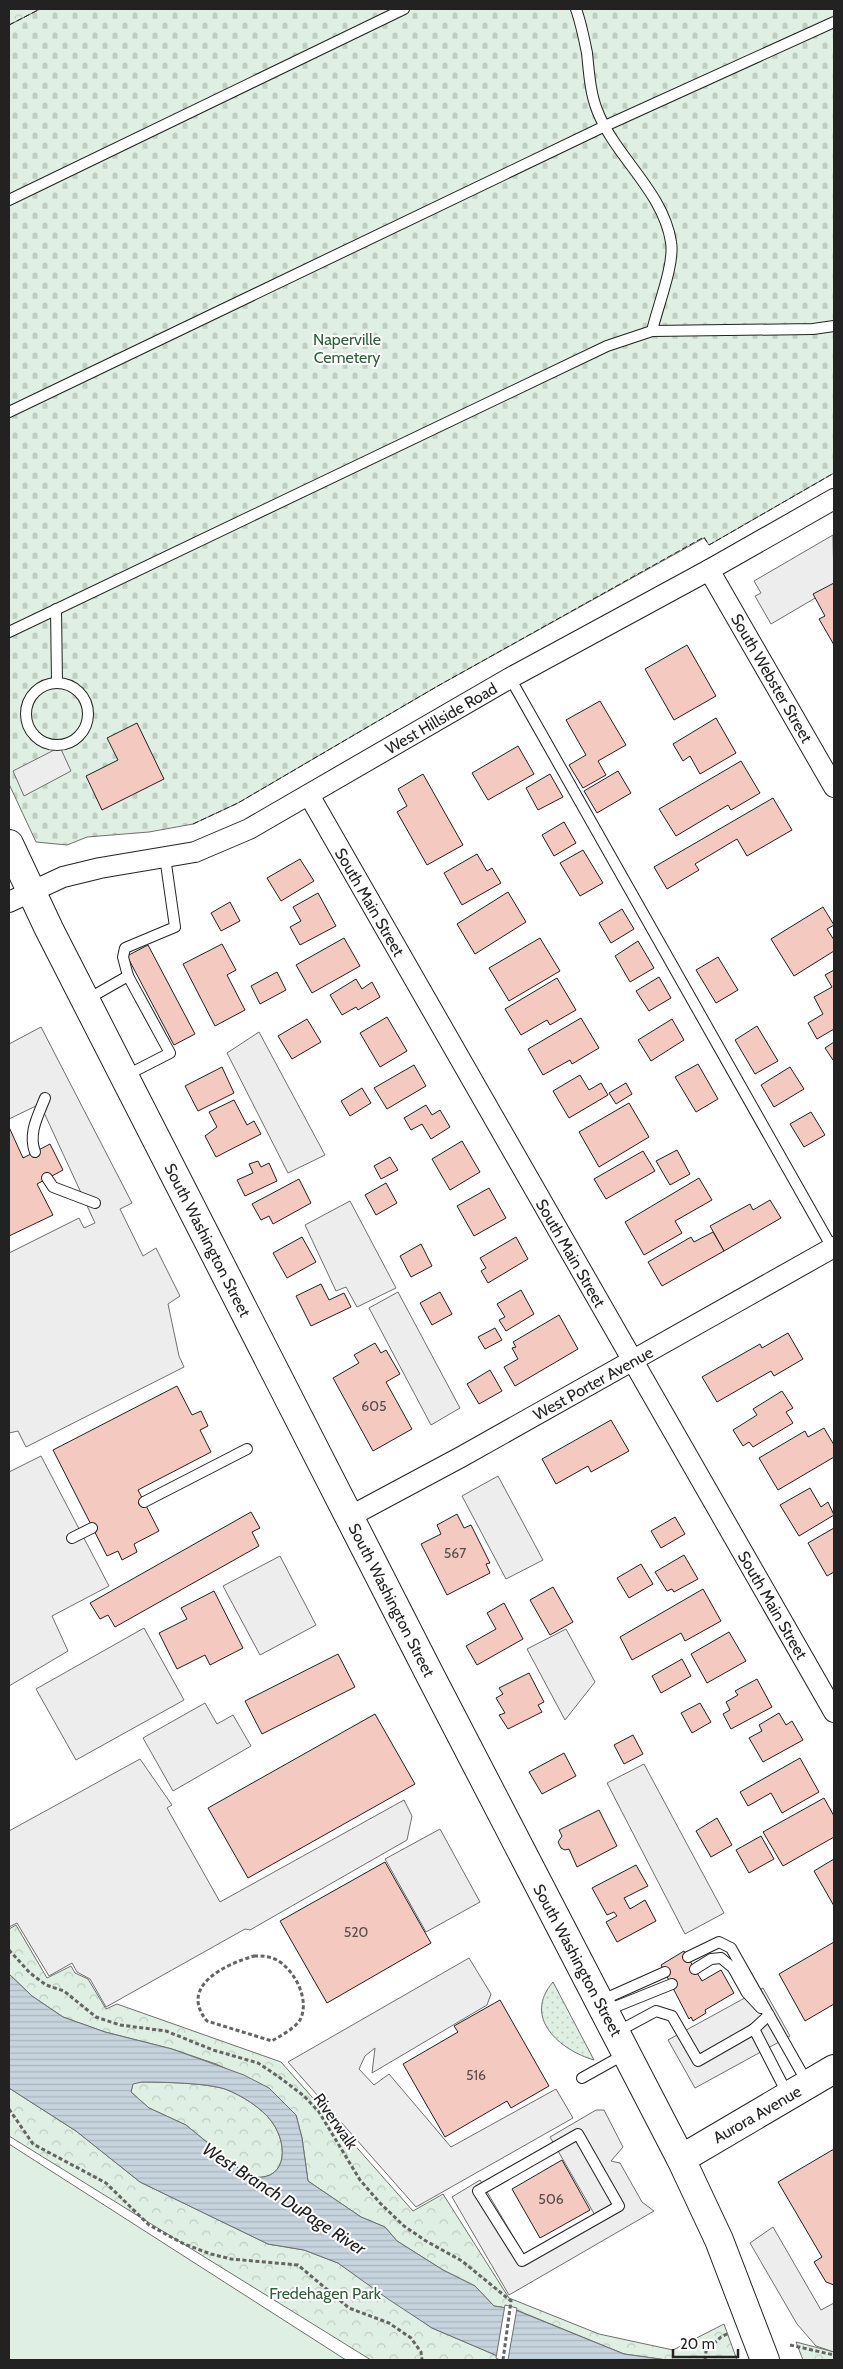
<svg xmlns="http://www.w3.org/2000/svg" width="843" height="2369" font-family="Cabin,sans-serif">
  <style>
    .grass { fill: url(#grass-dots); stroke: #6f6f6f }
    .cemetery { fill: url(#cemetery-stones); stroke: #6f6f6f }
    .park { fill: url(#park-crowns); stroke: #6f6f6f }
    .pitch { fill: #e0efe3; stroke: #6f6f6f }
    .parking { fill: #ededed; stroke: #6f6f6f }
    .water { fill: url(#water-rules); stroke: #6f6f6f; fill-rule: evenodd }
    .pier { fill: #fff; stroke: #6f6f6f }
    .building { fill: #f3c9c0; stroke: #222 }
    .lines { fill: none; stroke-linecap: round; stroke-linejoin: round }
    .service-casing { stroke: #222; stroke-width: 12 }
    .minor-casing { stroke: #222; stroke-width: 22 }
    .secondary-casing { stroke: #222; stroke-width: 30 }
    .path { stroke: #646464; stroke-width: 3; stroke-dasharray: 4 2.5; stroke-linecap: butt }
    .service { stroke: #fff; stroke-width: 10 }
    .minor { stroke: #fff; stroke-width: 20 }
    .secondary { stroke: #fff; stroke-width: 28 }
    .fence { stroke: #222; stroke-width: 1; stroke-dasharray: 6 2.5; stroke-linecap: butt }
    .labels { text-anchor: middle; stroke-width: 4; stroke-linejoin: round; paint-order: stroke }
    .number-label { font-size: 14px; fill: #564c4a }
    .park-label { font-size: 16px; fill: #2f5e38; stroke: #fff }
    .street-label { font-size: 16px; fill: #222; stroke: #fff }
    .water-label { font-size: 18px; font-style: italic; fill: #222; stroke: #fff }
  </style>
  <defs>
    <pattern id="grass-dots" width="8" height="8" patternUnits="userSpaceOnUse" patternTransform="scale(1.25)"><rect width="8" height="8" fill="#e0efe3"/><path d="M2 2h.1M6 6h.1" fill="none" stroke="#c0cdc2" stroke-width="1.8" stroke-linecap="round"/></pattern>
    <pattern id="cemetery-stones" width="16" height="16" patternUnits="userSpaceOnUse" patternTransform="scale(1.25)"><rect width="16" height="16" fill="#e0efe3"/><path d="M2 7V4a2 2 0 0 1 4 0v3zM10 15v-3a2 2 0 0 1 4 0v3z" fill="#c0cdc2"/></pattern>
    <pattern id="park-crowns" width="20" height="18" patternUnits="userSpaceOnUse" patternTransform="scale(1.25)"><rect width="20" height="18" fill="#e0efe3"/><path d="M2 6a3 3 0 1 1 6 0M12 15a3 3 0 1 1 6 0" fill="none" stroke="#c0cdc2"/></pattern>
    <pattern id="water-rules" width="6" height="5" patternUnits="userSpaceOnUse" patternTransform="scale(1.25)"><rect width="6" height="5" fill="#c7d3dd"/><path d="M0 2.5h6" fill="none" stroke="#abb5bd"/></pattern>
  </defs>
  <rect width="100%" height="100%" fill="#fff"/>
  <path class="grass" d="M 553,1982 L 594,2060 C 560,2050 522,2018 553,1982 Z"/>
  <path class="cemetery" d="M 40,9 L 834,9 L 834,473 L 709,545 L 704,538 L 436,687 L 238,803 L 193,824 L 149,832 L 87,837 L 67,845 L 36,842 L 9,784 L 9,25 Z"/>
  <g class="park">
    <path d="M 9,9 L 40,9 L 9,25 Z"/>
    <path d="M 16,1925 L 47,1978 L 71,1966 L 75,1973 L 88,1979 L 106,2009 L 117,2004 L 281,2062 L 413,2211 L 443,2194 L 509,2298 L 599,2334 L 673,2350 L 724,2324 L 737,2360 L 667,2360 L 624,2354 L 514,2309 L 494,2306 L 475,2286 L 443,2270 L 397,2241 L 385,2227 L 361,2217 L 308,2181 L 302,2138 L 296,2115 L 269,2088 L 216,2064 L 172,2049 L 105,2032 L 63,2017 L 32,1996 L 9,1974 L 9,1929 Z"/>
    <path d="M 141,2082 C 163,2082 206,2083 225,2089 C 241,2095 262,2108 272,2122 C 290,2147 286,2185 248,2176 L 186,2125 L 149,2108 L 131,2092 L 133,2083 Z"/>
    <path d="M 9,2088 L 76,2131 L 140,2182 L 268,2244 L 304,2250 L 338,2263 L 432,2328 L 507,2360 L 371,2360 L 9,2136 Z"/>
    <path d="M 796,2342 L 834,2352 L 834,2360 L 803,2360 Z"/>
  </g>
  <path class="pitch" d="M 9,2144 L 346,2360 L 9,2360 Z"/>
  <g class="parking">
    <path d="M 833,535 L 834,587 L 771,624 L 755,596 L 761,593 L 754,581 Z"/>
    <path d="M 60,747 L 71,771 L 24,796 L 13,771 Z"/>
    <path d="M 41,1027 L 132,1203 L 120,1209 L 143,1256 L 156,1248 L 180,1296 L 168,1304 L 179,1356 L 184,1367 L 26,1447 L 18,1431 L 9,1433 L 9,1253 L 79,1218 L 84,1228 L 95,1223 L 40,1104 L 9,1119 L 9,1044 Z"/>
    <path d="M 259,1032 L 325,1155 L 288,1173 L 227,1053 Z"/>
    <path d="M 350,1201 L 396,1288 L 357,1307 L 346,1287 L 336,1291 L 305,1225 Z"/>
    <path d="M 398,1292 L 460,1408 L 431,1425 L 369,1308 Z"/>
    <path d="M 41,1456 L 109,1586 L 52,1616 L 68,1651 L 9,1686 L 9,1472 Z"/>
    <path d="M 498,1476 L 543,1560 L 506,1579 L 462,1496 Z"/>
    <path d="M 280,1556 L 316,1625 L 260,1655 L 223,1586 Z"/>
    <path d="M 144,1628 L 184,1700 L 76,1760 L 36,1689 Z"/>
    <path d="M 566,1629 L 595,1682 L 565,1720 L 527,1649 Z"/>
    <path d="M 205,1703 L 217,1724 L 233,1715 L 251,1746 L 173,1791 L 143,1738 Z"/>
    <path d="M 140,1759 L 172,1805 L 167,1808 L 220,1902 L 404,1800 L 412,1816 L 407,1840 L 250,1930 L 245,1929 L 106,2007 L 90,1979 L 77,1972 L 72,1963 L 49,1976 L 17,1923 L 9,1927 L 9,1831 Z"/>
    <path d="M 644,1764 L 724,1913 L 685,1934 L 607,1783 Z"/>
    <path d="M 440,1829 L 480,1902 L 426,1932 L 385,1859 Z"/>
    <path d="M 469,1958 L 491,1994 L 487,2005 L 372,2073 L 375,2048 L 365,2056 L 359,2069 L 374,2085 L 389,2074 L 451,2147 L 556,2089 L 573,2118 L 416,2207 L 288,2062 Z"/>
    <path d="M 763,1988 L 790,2036 L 695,2088 L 668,2040 Z"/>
    <path d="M 596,2110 L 604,2110 L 623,2147 L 611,2161 L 620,2163 L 642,2202 L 654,2211 L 509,2295 L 452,2197 L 480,2180 L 526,2258 L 596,2217 L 550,2137 Z"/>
    <path d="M 773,2227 L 821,2310 L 834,2303 L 834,2352 L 816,2346 L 797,2324 L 750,2243 Z"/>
  </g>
  <path class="water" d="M 9,1974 L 32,1996 L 63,2017 L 105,2032 L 172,2049 L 244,2075 L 269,2088 L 296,2115 L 302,2138 L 308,2181 L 361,2217 L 385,2227 L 397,2241 L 443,2270 L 475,2286 L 494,2306 L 513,2309 L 624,2354 L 667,2360 L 507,2360 L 432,2328 L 388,2299 L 338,2263 L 304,2250 L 268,2244 L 140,2182 L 76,2131 L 9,2088 ZM 142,2082 C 163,2082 206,2083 225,2089 C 241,2095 262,2108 272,2122 C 290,2147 286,2185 248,2176 L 186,2125 L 149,2108 L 131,2092 L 133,2084 Z"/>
  <path class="pier" d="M 505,2305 L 517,2308 L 508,2360 L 500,2360 L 496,2358 Z"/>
  <g class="building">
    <path d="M 834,583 L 834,645 L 819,619 L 825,616 L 813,594 Z"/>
    <path d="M 687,645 L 716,696 L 674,720 L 645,669 Z"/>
    <path d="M 600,701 L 626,745 L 598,761 L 606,775 L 583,788 L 569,765 L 586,755 L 566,720 Z"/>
    <path d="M 716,718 L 736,753 L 700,774 L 690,756 L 683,761 L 673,744 Z"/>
    <path d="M 137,723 L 164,779 L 102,810 L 86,776 L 118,760 L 107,738 Z"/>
    <path d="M 518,746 L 534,774 L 488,800 L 472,773 Z"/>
    <path d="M 741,761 L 760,793 L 731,810 L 728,805 L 676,836 L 659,809 Z"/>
    <path d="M 618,771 L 631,793 L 597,813 L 584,791 Z"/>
    <path d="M 423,774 L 463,845 L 427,865 L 397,812 L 407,806 L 398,789 Z"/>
    <path d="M 550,774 L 563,797 L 538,810 L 526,788 Z"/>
    <path d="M 773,798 L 792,830 L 747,856 L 737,839 L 695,864 L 699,870 L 667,889 L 654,867 Z"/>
    <path d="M 564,822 L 576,843 L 554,856 L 542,835 Z"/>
    <path d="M 583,850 L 603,883 L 580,896 L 560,863 Z"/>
    <path d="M 477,854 L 487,871 L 492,868 L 501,883 L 462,905 L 444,873 Z"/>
    <path d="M 300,859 L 314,881 L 281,901 L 267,878 Z"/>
    <path d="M 508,892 L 526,922 L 475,954 L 457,924 Z"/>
    <path d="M 318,893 L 336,926 L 300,945 L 290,927 L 301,921 L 293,907 Z"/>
    <path d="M 230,902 L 240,921 L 221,931 L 211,913 Z"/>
    <path d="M 823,907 L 834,925 L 827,929 L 834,940 L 834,951 L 794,976 L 771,939 Z"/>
    <path d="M 622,909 L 634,929 L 611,943 L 599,923 Z"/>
    <path d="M 344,938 L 360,966 L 312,993 L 296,965 Z"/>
    <path d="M 540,938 L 560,971 L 509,1001 L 489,968 Z"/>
    <path d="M 638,941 L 654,968 L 630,982 L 615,956 Z"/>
    <path d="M 222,944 L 236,970 L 227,975 L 245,1010 L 215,1026 L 183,964 Z"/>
    <path d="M 148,945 L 195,1034 L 174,1045 L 127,956 Z"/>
    <path d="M 718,957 L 738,990 L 716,1003 L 696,970 Z"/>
    <path d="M 834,970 L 834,1029 L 817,1039 L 808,1023 L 823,1014 L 814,997 L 832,987 L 825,975 Z"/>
    <path d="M 277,972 L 286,990 L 260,1004 L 251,986 Z"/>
    <path d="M 659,977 L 671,998 L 649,1011 L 636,991 Z"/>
    <path d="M 557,978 L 576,1010 L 550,1025 L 547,1020 L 521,1035 L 505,1009 Z"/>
    <path d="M 356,979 L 362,989 L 372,982 L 380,997 L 358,1010 L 356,1007 L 342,1015 L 330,995 Z"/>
    <path d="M 387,1017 L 407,1051 L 380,1067 L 360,1033 Z"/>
    <path d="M 581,1018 L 599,1048 L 572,1064 L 570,1060 L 543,1075 L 528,1049 Z"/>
    <path d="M 307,1019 L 321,1042 L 292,1059 L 278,1036 Z"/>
    <path d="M 672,1019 L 684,1040 L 651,1061 L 638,1040 Z"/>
    <path d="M 757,1026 L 778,1061 L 755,1074 L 735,1040 Z"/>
    <path d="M 834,1042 L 834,1059 L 833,1060 L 825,1048 Z"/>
    <path d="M 698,1064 L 718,1099 L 696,1112 L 675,1077 Z"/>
    <path d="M 414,1065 L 426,1086 L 387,1109 L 374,1088 Z"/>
    <path d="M 222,1067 L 234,1093 L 198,1111 L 185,1086 Z"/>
    <path d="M 790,1067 L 804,1089 L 774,1107 L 761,1085 Z"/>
    <path d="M 580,1075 L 589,1090 L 601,1083 L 608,1095 L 569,1118 L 553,1091 Z"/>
    <path d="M 626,1083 L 632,1094 L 616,1104 L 609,1093 Z"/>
    <path d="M 362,1088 L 371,1103 L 350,1116 L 341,1101 Z"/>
    <path d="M 234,1100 L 247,1125 L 254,1121 L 261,1134 L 216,1157 L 205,1136 L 217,1127 L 209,1112 Z"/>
    <path d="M 629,1103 L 649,1137 L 599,1167 L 579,1132 Z"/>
    <path d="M 426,1105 L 432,1115 L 440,1110 L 450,1127 L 431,1139 L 422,1124 L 411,1130 L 404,1118 Z"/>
    <path d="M 811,1112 L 825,1135 L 804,1147 L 790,1124 Z"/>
    <path d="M 9,1127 L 23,1158 L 50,1144 L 63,1170 L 37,1184 L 53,1215 L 9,1236 Z"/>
    <path d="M 462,1141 L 480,1172 L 450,1190 L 432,1159 Z"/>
    <path d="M 677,1150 L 690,1174 L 670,1185 L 656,1161 Z"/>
    <path d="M 643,1151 L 655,1171 L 606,1199 L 594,1179 Z"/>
    <path d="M 390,1157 L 398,1170 L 381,1179 L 374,1166 Z"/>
    <path d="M 258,1161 L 261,1167 L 269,1163 L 277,1181 L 245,1196 L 237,1180 L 253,1173 L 249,1164 Z"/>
    <path d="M 699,1178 L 712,1200 L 675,1221 L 682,1233 L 644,1255 L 625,1222 Z"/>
    <path d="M 299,1179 L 311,1203 L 273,1224 L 269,1216 L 261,1220 L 252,1204 Z"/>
    <path d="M 386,1183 L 397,1203 L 376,1215 L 365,1195 Z"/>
    <path d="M 489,1188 L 506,1218 L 474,1236 L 457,1206 Z"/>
    <path d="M 770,1200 L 781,1218 L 724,1251 L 710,1226 L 750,1204 L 753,1210 Z"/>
    <path d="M 713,1232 L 724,1251 L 662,1286 L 648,1262 L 691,1237 L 694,1242 Z"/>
    <path d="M 302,1237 L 316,1262 L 287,1278 L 273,1253 Z"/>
    <path d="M 516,1237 L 528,1259 L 488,1283 L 481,1271 L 486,1268 L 480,1258 Z"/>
    <path d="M 421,1244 L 432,1266 L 411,1277 L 400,1256 Z"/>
    <path d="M 321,1284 L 329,1300 L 344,1293 L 351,1307 L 311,1326 L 296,1296 Z"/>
    <path d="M 521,1290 L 534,1314 L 506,1331 L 499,1320 L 505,1317 L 497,1304 Z"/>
    <path d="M 440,1292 L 452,1314 L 432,1325 L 420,1303 Z"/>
    <path d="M 559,1315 L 578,1349 L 515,1386 L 504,1367 L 518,1359 L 512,1348 L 516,1347 L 513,1342 Z"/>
    <path d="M 495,1328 L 502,1340 L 485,1349 L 478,1337 Z"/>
    <path d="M 788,1333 L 803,1359 L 774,1376 L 771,1371 L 717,1402 L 702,1377 L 760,1344 L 762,1348 Z"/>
    <path d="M 375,1343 L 381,1353 L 386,1350 L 400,1374 L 386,1382 L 412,1429 L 373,1451 L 333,1378 L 359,1363 L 354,1355 Z"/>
    <path d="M 490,1370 L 502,1391 L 479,1404 L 467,1384 Z"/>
    <path d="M 177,1386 L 192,1415 L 201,1411 L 208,1426 L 200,1430 L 211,1452 L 138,1490 L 159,1531 L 134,1544 L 137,1552 L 122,1560 L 118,1551 L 107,1556 L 53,1450 Z"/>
    <path d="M 782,1391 L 793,1408 L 786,1412 L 793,1423 L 753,1447 L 749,1442 L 743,1446 L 733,1430 L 757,1415 L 753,1409 Z"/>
    <path d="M 611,1420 L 629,1451 L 591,1472 L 588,1466 L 556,1484 L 542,1459 Z"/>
    <path d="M 824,1428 L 834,1445 L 834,1457 L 778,1490 L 759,1458 L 805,1431 L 808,1437 Z"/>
    <path d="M 810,1488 L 821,1507 L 828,1502 L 834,1515 L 799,1536 L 780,1505 Z"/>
    <path d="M 251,1512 L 260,1528 L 252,1532 L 259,1546 L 115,1627 L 108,1615 L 100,1619 L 90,1603 Z"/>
    <path d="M 457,1514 L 464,1528 L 471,1525 L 490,1563 L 486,1564 L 490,1573 L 447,1595 L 421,1544 L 441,1534 L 437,1525 Z"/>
    <path d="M 675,1517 L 685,1534 L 661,1548 L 651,1531 Z"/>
    <path d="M 834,1528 L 834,1572 L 827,1576 L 808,1543 Z"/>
    <path d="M 684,1555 L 698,1579 L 674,1592 L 672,1589 L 667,1591 L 655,1572 Z"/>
    <path d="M 641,1564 L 653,1584 L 629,1598 L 617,1578 Z"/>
    <path d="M 553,1587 L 573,1622 L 550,1635 L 530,1600 Z"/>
    <path d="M 703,1589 L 721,1621 L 685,1641 L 681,1633 L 632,1660 L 620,1637 Z"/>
    <path d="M 214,1591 L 243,1648 L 210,1665 L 205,1655 L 177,1669 L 159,1633 L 187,1619 L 181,1608 Z"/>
    <path d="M 504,1603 L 523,1639 L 477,1665 L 466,1646 L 496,1629 L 487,1613 Z"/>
    <path d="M 729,1632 L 746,1661 L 707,1683 L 691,1654 Z"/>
    <path d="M 338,1654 L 355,1687 L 262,1734 L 245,1701 Z"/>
    <path d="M 682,1659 L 691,1676 L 661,1693 L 652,1676 Z"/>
    <path d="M 529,1673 L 544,1702 L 538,1705 L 542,1712 L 508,1729 L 499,1715 L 505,1713 L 496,1698 L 503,1694 L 499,1688 Z"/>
    <path d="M 757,1679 L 772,1707 L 731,1729 L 723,1714 L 730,1710 L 726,1702 L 738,1695 L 735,1691 Z"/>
    <path d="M 700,1703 L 711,1722 L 692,1733 L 681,1713 Z"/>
    <path d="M 779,1713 L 786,1725 L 792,1721 L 803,1740 L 763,1762 L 749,1738 L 762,1731 L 759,1725 Z"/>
    <path d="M 375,1714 L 415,1784 L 248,1878 L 208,1808 Z"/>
    <path d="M 633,1735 L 643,1754 L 624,1764 L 614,1745 Z"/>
    <path d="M 564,1753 L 576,1776 L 542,1794 L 529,1772 Z"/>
    <path d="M 800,1758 L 819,1792 L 782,1813 L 771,1793 L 748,1806 L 740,1792 Z"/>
    <path d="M 824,1798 L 834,1816 L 834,1837 L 783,1866 L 763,1832 Z"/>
    <path d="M 599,1810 L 617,1846 L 577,1867 L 569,1849 L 565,1850 L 561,1848 L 558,1842 L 562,1836 L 559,1830 Z"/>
    <path d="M 717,1818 L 732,1845 L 711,1857 L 696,1831 Z"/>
    <path d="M 761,1836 L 774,1859 L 749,1873 L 736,1850 Z"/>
    <path d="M 834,1859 L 834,1906 L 814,1871 Z"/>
    <path d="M 385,1862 L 431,1943 L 327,2003 L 280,1921 Z"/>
    <path d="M 636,1865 L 648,1886 L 624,1898 L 630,1909 L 645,1900 L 656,1921 L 617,1942 L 606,1922 L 617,1916 L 614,1912 L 607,1915 L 592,1888 Z"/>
    <path d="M 834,1942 L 834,2004 L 805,2021 L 779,1974 Z"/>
    <path d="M 684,1951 L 702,1981 L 721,1970 L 734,1993 L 705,2010 L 706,2013 L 693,2021 L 691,2017 L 689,2019 L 661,1965 Z"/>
    <path d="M 500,2000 L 549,2086 L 511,2108 L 507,2101 L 445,2137 L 403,2064 L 458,2032 L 454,2026 Z"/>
    <path d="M 834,2149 L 834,2285 L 826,2282 L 814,2262 L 822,2257 L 778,2182 Z"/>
    <path d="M 562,2160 L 590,2210 L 540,2238 L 512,2189 Z"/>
  </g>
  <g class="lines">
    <defs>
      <g id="service">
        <path d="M 576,9 C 581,23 584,38 587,53 C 589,72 590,92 597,110 C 615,157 663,191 671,242 C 675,264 657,308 652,331"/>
        <path d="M 9,200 L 404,9"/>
        <path d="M 9,412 L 605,126 L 834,22"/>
        <path d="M 56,609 L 57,683"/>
        <path d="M 9,632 L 607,346 L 652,331 L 813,329 L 834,326"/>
        <path d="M 510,678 L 834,1251"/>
        <circle cx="57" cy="714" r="31"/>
        <path d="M 128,976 L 123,957 L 125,948 L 175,927 L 165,857"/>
        <path d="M 86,1000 L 128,976 L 170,1053 L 125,1076"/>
        <path d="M 35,1152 C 28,1133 38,1116 45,1098"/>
        <path d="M 47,1178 L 53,1187 L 95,1203"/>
        <path d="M 144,1502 L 247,1449"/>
        <path d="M 72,1538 L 92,1528"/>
        <path d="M 688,1957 L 719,1942 L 731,1948 L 808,2084"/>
        <path d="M 695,1969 L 711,1959 L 721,1958 L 733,1968 L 747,1993 L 761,2008"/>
        <path d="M 600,2001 L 665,1972"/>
        <path d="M 605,2011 L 672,1984"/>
        <path d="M 754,2029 L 769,2015"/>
        <path d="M 617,2032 L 656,2011 L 672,2016 L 698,2061 L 754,2029 L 788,2095"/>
        <path d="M 582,2078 L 625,2054"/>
        <path d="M 578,2134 L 619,2206 L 522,2261 L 478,2191 Z"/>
      </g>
      <g id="minor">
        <path d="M 709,570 L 834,787"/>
        <path d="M 309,795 L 834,1712"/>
        <path d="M 9,902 L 63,877 L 100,868 L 195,852 L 249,829 L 510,678 L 709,570 L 834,499"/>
        <path d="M 349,1517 L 461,1457 L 834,1247"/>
      </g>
      <g id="secondary">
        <path d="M 9,844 L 49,929 L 429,1673 L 681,2159 L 719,2240 L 765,2360"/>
        <path d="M 681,2159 L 834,2069"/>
      </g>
    </defs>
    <use href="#service" class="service-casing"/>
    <use href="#minor" class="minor-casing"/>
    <use href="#secondary" class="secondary-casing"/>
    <g class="path">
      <path d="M 9,1950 L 30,1973 L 46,1985 L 64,1991 L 96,2017 L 120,2025 L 166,2031 L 213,2050 L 258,2063 L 279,2077 L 304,2096 L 319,2112 L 360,2180 L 380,2203 L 404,2226 L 426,2241 L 462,2261 L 511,2301 L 503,2360"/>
      <path d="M 254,1956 C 263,1956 272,1956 280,1962 C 296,1973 310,2001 300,2020 C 294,2029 280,2036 272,2041 L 207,2021 C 178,1986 226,1964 254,1956 Z"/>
      <path d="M 9,2109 L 33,2144 L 106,2183 L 149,2225 L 184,2244 L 211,2254 L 231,2259 L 298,2265 L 349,2308 L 389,2323 L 411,2338 L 421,2352 L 422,2360"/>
      <path d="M 790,2345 L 834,2355"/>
      <path d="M 705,2360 L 706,2351 L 721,2337 L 729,2333"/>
    </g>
    <use href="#service" class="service"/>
    <use href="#minor" class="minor"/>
    <use href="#secondary" class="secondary"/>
    <g class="fence">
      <path d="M 9,25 L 40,9"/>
      <path d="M 193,824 L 238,803 L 436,687 L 704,537 L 709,545 L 834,473"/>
    </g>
  </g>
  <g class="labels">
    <g class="number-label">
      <text x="374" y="1411">605</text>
      <text x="455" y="1558">567</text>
      <text x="356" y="1937">520</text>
      <text x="476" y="2080">516</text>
      <text x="551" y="2204">506</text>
    </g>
    <g class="park-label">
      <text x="347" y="345">Naperville<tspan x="347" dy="18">Cemetery</tspan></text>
      <text x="325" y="2299">Fredehagen Park</text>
    </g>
    <g class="street-label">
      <text transform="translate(772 678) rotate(60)" y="6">South Webster Street</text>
      <text transform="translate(441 718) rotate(-30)" y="6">West Hillside Road</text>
      <text transform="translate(370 902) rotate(60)" y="6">South Main Street</text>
      <text transform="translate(208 1240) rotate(63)" y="6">South Washington Street</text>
      <text transform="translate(571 1253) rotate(60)" y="6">South Main Street</text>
      <text transform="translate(593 1383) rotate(-29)" y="6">West Porter Avenue</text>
      <text transform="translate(392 1600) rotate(63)" y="6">South Washington Street</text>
      <text transform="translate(773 1605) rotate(60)" y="6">South Main Street</text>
      <text transform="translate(578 1960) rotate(62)" y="6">South Washington Street</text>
      <text transform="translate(757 2114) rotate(-30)" y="6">Aurora Avenue</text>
      <text transform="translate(336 2121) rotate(55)" y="6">Riverwalk</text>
    </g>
    <g class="water-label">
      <text transform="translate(284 2199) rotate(33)" y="6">West Branch DuPage River</text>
    </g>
  </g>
  <rect width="843" height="2369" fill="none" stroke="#222222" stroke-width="20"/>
  <path d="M673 2349v8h65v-8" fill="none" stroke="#222222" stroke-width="2.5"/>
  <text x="680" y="2349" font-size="15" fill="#222222" stroke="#ffffff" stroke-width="4" paint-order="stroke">20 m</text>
</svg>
